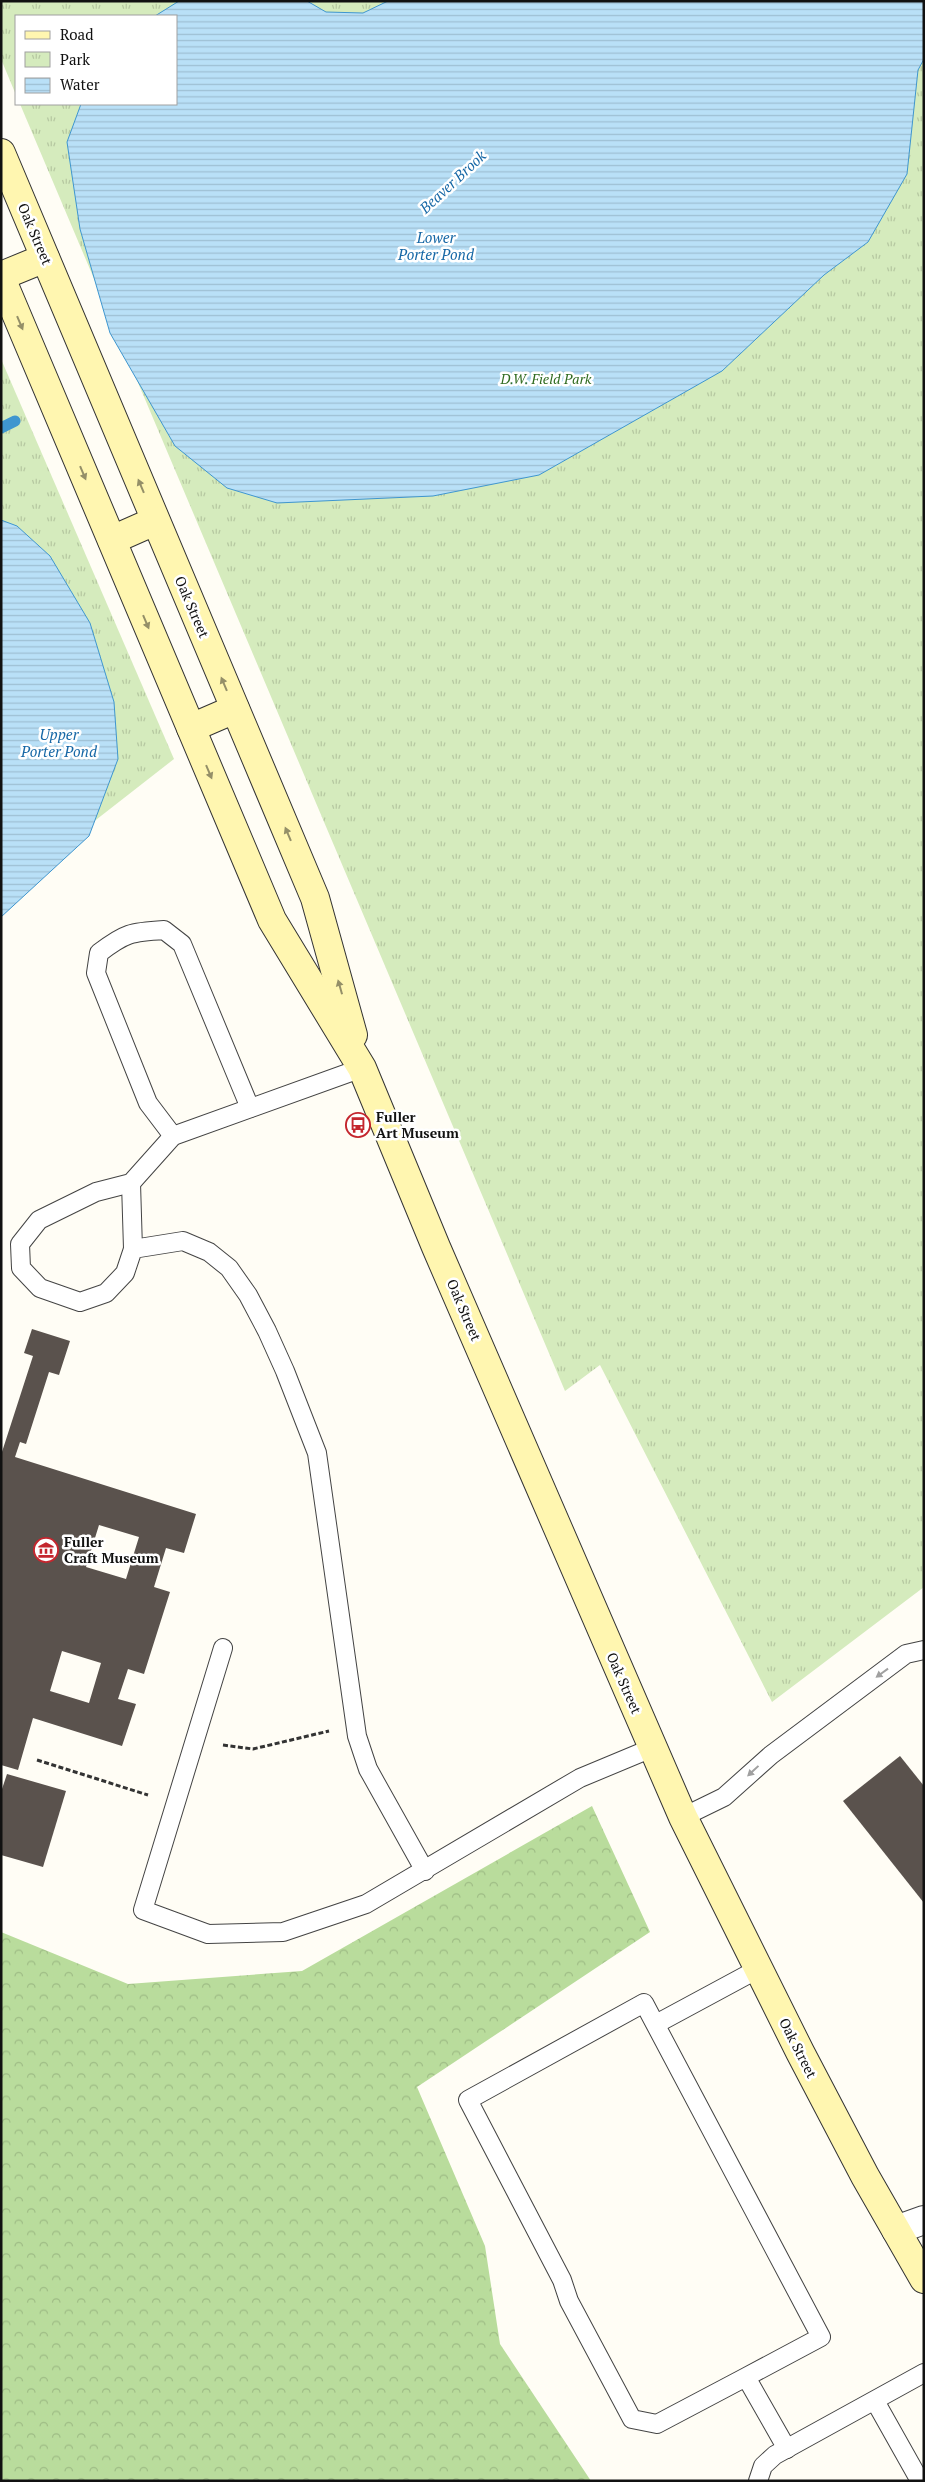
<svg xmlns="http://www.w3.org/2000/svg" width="925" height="2482" font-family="'PT Serif',serif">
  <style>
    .forest { fill: url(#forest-crowns) }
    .park { fill: url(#park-tufts) }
    .water { fill: url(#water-rules); stroke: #3f96cf }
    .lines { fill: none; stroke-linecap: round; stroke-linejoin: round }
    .stream { stroke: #3f96cf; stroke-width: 11 }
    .building { fill: #5a524d; fill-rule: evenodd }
    .service-casing { stroke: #444; stroke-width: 20 }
    .minor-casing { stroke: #444; stroke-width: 30 }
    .secondary-casing { stroke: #333; stroke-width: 30 }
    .path { stroke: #333; stroke-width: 3; stroke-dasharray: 5 2.5; stroke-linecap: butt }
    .service { stroke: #fff; stroke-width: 18 }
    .minor { stroke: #fff; stroke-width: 28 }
    .secondary { stroke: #fff6b0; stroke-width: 28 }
    .oneway { fill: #948f68 }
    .oneway2 { fill: #a0a0a0 }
    .labels { text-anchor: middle; stroke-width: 5; stroke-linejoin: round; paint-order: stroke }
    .street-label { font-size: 14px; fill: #111; stroke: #fff }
    .park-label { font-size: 14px; font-style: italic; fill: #2f6b1f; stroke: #fff }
    .poi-label { font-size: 14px; font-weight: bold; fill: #111; stroke: #fff; text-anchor: start }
    .water-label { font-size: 15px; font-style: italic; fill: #1768a6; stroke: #fff }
  </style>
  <defs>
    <pattern id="forest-crowns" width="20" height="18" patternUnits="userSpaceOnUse" patternTransform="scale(1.25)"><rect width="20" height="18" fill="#b9dc9c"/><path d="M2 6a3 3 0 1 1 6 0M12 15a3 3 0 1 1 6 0" fill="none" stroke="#9ebc85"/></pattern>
    <pattern id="park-tufts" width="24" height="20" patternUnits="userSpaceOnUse" patternTransform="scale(1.25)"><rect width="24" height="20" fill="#d5ebbd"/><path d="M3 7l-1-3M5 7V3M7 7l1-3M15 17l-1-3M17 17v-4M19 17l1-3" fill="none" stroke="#b6c8a1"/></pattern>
    <pattern id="water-rules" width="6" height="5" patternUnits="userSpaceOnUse" patternTransform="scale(1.25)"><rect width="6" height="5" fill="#b9e0f7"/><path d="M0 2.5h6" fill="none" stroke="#9ebfd3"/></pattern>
  </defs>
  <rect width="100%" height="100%" fill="#fffdf5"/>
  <path class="forest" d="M 592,1806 L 650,1932 L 417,2087 L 485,2246 L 500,2344 L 591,2481 L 1,2481 L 1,1932 L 128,1984 L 302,1971 Z"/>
  <g class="park">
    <path d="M 1,1 L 924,1 L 924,1587 L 772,1702 L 600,1365 L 565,1391 L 20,104 L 176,104 L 176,16 L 16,16 L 16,95 L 1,59 Z"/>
    <path d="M 1,359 L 174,759 L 1,894 Z"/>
  </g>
  <g class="water">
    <path d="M 179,1 L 307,1 L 326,12 L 363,13 L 388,1 L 924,1 L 924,59 L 918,70 L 907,174 L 868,242 L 824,275 L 722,371 L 539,475 L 433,496 L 277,503 L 227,488 L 175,446 L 110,333 L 80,229 L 67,142 L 81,104 L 176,104 L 176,16 L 155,16 Z"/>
    <path d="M 1,520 L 17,526 L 50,556 L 90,623 L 114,702 L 118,759 L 89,836 L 1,917 Z"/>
  </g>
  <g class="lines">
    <path class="stream" d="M 1,428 L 15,421"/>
  </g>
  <g class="building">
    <path d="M 32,1329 L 70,1341 L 59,1375 L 49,1372 L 26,1444 L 20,1442 L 15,1457 L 196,1514 L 184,1553 L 166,1548 L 154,1587 L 170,1592 L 144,1674 L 128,1669 L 118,1699 L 136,1704 L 122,1746 L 33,1718 L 18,1770 L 1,1765 L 1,1455 L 33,1356 L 24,1353 ZM 99,1525 L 139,1537 L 126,1579 L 86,1567 ZM 62,1651 L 101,1663 L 89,1703 L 50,1691 Z"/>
    <path d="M 900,1756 L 924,1786 L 924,1903 L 843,1801 Z"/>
    <path d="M 7,1774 L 66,1791 L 43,1867 L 1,1855 L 1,1792 Z"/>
  </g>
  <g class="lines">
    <defs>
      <g id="service">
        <path d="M 362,1068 L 173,1136 L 131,1183 L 96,1192 L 39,1220 L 20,1244 L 21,1268 L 40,1288 L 80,1302 L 106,1293 L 125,1273 L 133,1249 L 183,1241 L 209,1252 L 229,1268 L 248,1295 L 267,1331 L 285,1371 L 317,1453 L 357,1736 L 368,1769 L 425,1871"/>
        <path d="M 173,1136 L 148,1103 L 96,973 L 99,953 C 125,933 131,932 164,930 L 182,944 L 250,1108"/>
        <path d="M 131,1183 L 133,1249"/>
        <path d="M 223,1648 L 143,1910 L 208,1934 L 283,1932 L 366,1904 L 580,1778 L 652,1748"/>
        <path d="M 683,1817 L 724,1797 L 771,1755 L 906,1654 L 924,1650"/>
        <path d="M 656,2024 L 758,1969"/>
        <path d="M 746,2377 L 657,2424 L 632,2419 L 569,2301 L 562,2280 L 468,2100 L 644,2003 L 821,2337 L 746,2377 L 787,2449"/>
        <path d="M 875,2401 L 920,2481"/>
        <path d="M 758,2481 L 763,2466 L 775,2455 L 924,2373"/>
      </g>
      <path id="minor" d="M 896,2230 L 924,2220"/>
      <g id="secondary">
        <path d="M 1,153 L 315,898 L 353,1035"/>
        <path d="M 1,276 L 45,258"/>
        <path d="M 1,278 L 272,920 L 362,1068 L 436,1247 L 683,1817 L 800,2052 L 865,2176 L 924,2279"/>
        <path d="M 112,540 L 155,521"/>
        <path d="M 191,728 L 235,709"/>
      </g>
    </defs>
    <use href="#service" class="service-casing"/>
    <use href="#minor" class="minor-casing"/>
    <use href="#secondary" class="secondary-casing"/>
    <g class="path">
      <path d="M 223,1745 L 253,1749 L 329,1731"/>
      <path d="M 37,1760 L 148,1795"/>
    </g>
    <use href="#service" class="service"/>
    <use href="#minor" class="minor"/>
    <use href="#secondary" class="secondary"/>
  </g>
  <defs><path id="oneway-solid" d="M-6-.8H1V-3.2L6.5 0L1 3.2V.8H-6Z" transform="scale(1.25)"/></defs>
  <g class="oneway">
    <use href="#oneway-solid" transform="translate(20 323) rotate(67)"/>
    <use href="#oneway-solid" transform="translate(83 473) rotate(67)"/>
    <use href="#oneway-solid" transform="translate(141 486) rotate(-113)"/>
    <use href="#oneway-solid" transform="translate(146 622) rotate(67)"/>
    <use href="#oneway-solid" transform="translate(224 684) rotate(-113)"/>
    <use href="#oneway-solid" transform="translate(209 772) rotate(67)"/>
    <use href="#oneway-solid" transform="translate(288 834) rotate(-113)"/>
    <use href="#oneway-solid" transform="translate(340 987) rotate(-106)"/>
  </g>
  <g class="oneway2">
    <use href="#oneway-solid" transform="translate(882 1673) rotate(144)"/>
    <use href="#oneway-solid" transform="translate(753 1771) rotate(137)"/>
  </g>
  <defs>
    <symbol id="bus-ring" viewBox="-11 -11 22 22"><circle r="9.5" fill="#fff" stroke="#c4262e" stroke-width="1.5"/><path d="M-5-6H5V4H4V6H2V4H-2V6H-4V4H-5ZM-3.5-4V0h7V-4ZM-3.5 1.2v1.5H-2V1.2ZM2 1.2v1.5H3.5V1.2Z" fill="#c4262e"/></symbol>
    <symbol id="museum-ring" viewBox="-11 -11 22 22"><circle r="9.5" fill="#fff" stroke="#c4262e" stroke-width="1.5"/><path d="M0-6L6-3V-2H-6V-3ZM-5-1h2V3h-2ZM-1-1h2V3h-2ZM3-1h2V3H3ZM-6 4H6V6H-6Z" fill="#c4262e"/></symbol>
  </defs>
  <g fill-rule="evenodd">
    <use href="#bus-ring" x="344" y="1111" width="28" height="28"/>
    <use href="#museum-ring" x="32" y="1536" width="28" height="28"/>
  </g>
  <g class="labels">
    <g class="street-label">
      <text transform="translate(35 234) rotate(67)" y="5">Oak Street</text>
      <text transform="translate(192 607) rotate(67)" y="5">Oak Street</text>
      <text transform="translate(464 1310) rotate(67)" y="5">Oak Street</text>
      <text transform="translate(624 1683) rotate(66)" y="5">Oak Street</text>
      <text transform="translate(798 2048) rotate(63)" y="5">Oak Street</text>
    </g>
    <g class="park-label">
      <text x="546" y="384">D.W. Field Park</text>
    </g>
    <g class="poi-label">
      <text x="376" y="1122">Fuller<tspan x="376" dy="16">Art Museum</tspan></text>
      <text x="64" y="1547">Fuller<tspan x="64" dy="16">Craft Museum</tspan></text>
    </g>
    <g class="water-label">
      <text transform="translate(453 182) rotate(-43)" y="5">Beaver Brook</text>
      <text x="436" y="243">Lower<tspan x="436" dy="17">Porter Pond</tspan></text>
      <text x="59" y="740">Upper<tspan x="59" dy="17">Porter Pond</tspan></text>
    </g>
  </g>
  <rect width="925" height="2482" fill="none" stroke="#111111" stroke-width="5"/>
  <rect x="15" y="15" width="162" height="90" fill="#ffffff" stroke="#a0a0a0"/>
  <rect x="25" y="31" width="25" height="8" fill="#fff6b0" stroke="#a0a0a0"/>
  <text x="60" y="40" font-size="15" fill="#111111">Road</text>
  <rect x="25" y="52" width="25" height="15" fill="url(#park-tufts)" stroke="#a0a0a0"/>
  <text x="60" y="65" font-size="15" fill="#111111">Park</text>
  <rect x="25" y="78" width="25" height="15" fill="url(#water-rules)" stroke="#a0a0a0"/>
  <text x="60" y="90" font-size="15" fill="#111111">Water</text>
</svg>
